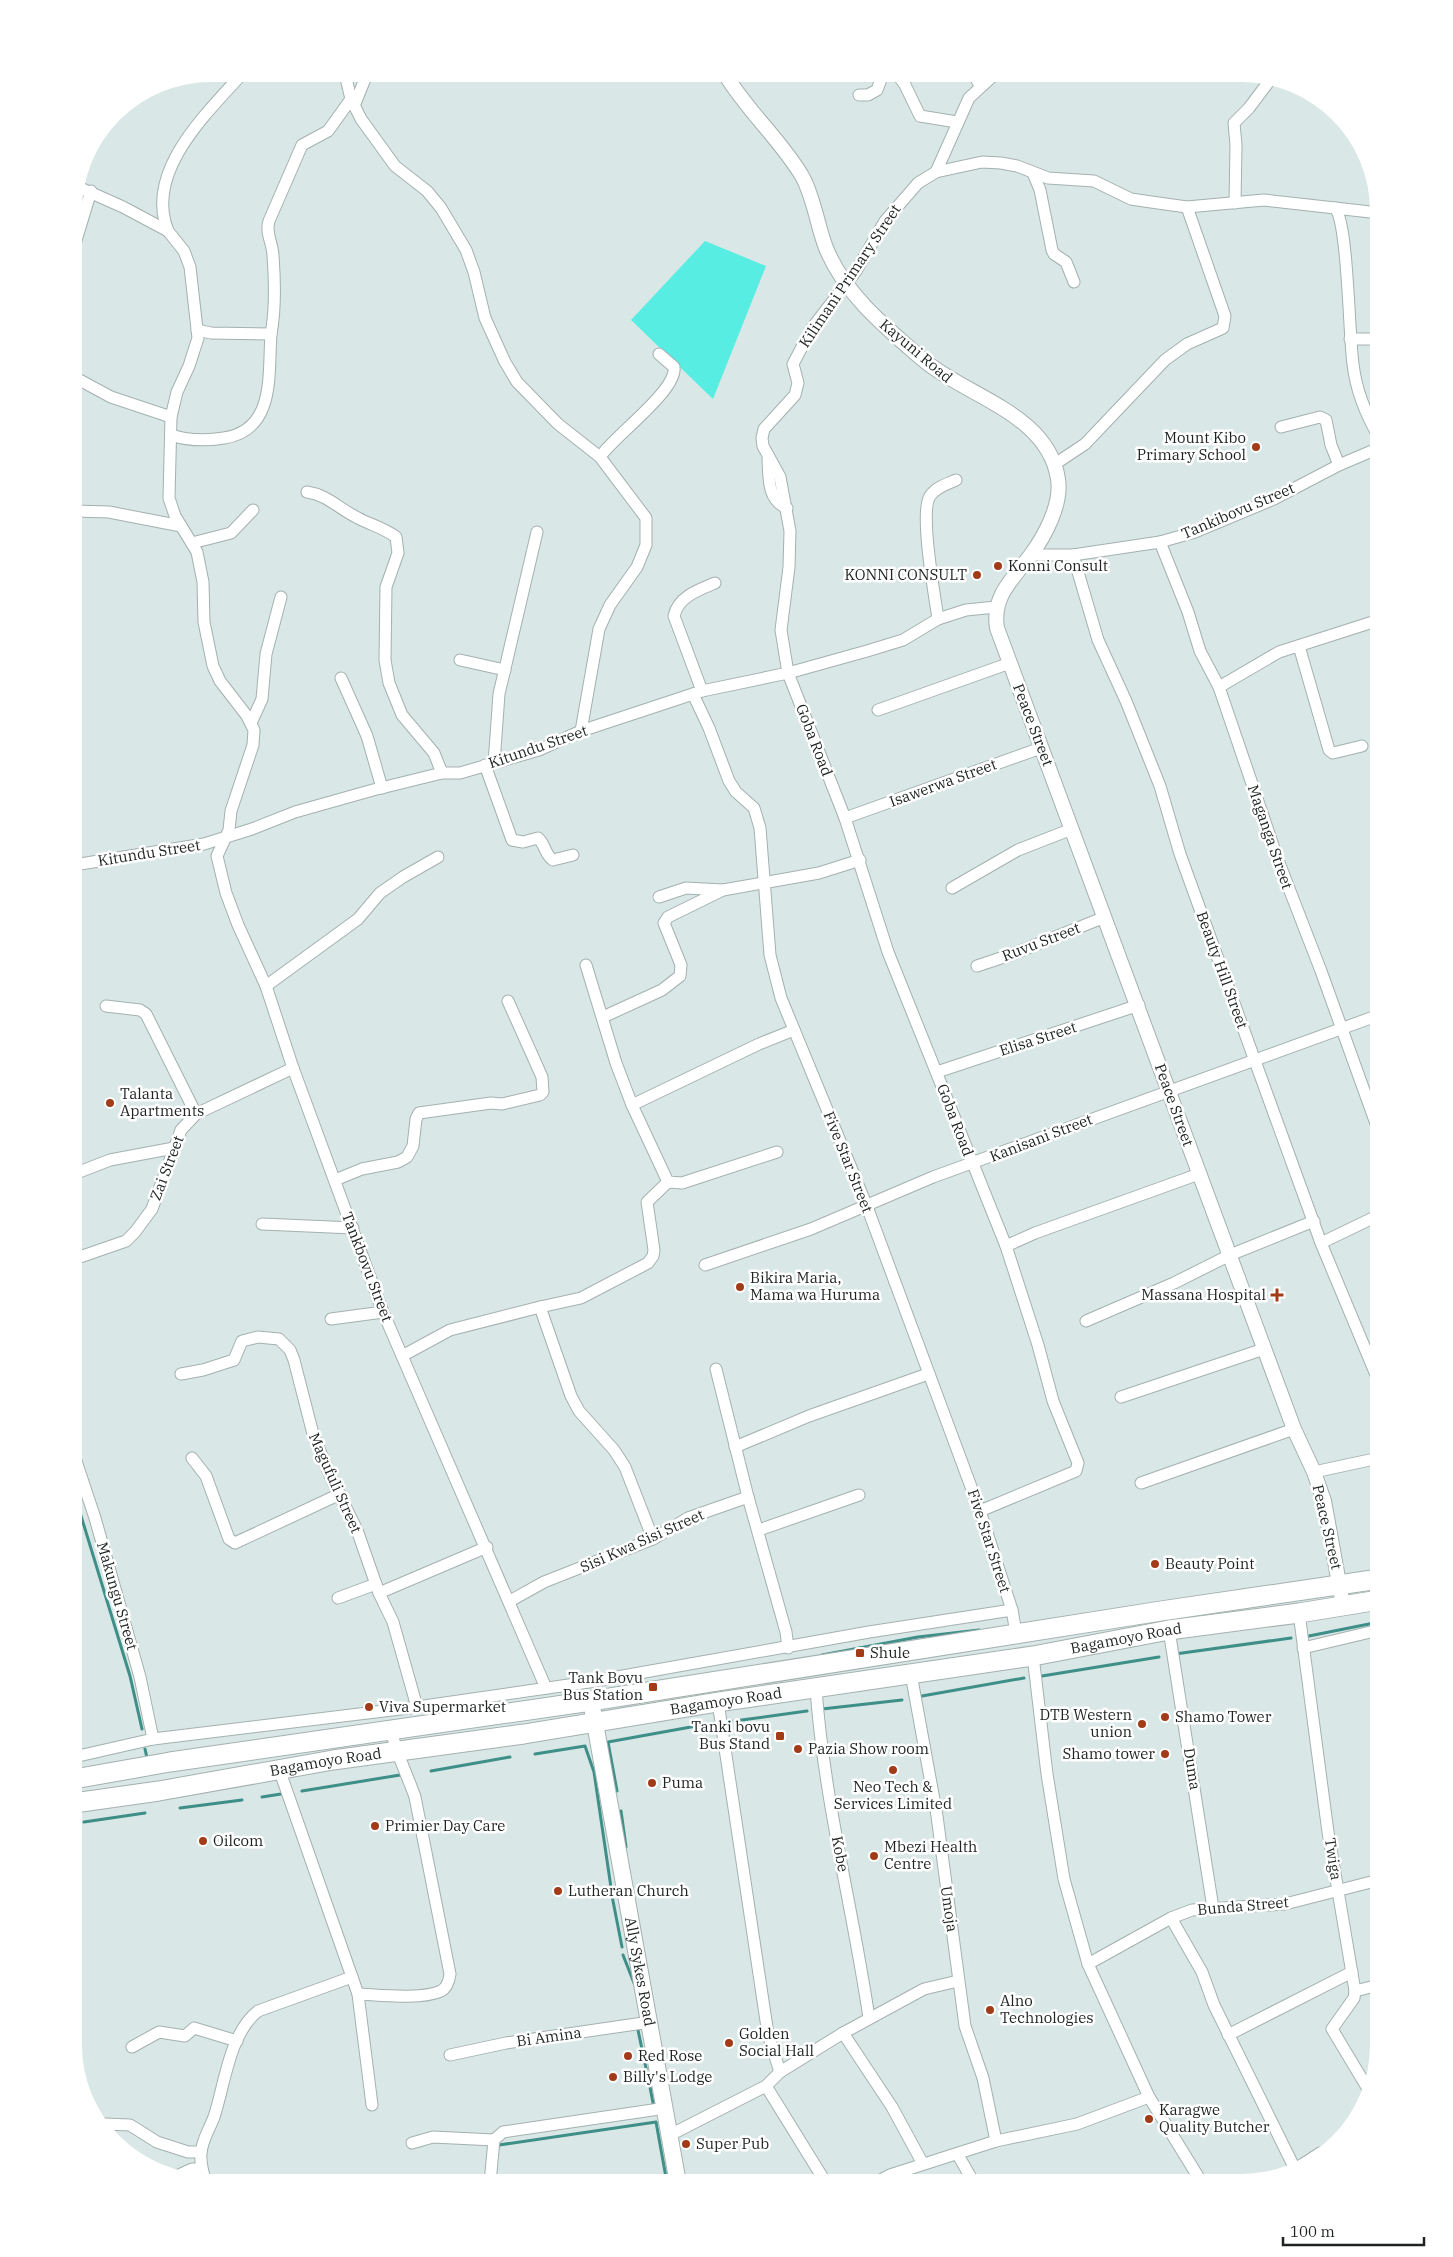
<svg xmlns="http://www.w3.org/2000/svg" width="1453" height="2257" font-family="'IBM Plex Serif',serif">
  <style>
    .green { fill: #58ede2 }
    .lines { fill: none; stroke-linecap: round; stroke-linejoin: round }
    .stream { stroke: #3e8f88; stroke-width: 3 }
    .minor-casing { stroke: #a3b1af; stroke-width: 13 }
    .tertiary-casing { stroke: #a3b1af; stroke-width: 16 }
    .secondary-casing { stroke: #a3b1af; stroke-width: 18 }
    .trunk-casing { stroke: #a3b1af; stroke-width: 21 }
    .minor { stroke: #fff; stroke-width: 11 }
    .tertiary { stroke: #fff; stroke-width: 14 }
    .secondary { stroke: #fff; stroke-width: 16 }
    .trunk { stroke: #fff; stroke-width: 19 }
    .poi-dot { fill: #a23b18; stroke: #fff; stroke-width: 2 }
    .labels { text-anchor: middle; stroke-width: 5; stroke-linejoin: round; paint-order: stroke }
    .street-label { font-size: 15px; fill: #1e2322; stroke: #fff }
    .poi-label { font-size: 15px; fill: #1e2322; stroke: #fff; text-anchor: start }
  </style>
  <rect width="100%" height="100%" fill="#d9e7e6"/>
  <path class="green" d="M 705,241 L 766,266 L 713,399 L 631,320 Z"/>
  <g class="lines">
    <g class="stream">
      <path d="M 74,1493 L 130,1676 L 142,1729"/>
      <path d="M 1309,1636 L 1379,1622"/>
      <path d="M 1175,1654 L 1291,1638"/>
      <path d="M 822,1655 L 918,1637 L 979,1630"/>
      <path d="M 1042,1676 L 1159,1657"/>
      <path d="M 922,1696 L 1024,1678"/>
      <path d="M 822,1709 L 902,1700"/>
      <path d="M 727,1722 L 807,1711"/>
      <path d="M 145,1749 L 147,1758"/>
      <path d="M 535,1754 L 585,1746 L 594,1772 L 613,1901 L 622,1947"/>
      <path d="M 431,1771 L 510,1757"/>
      <path d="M 302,1791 L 400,1775"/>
      <path d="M 617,1791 L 608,1742 L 713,1723"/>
      <path d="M 262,1797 L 281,1794"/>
      <path d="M 180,1808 L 242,1800"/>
      <path d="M 621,1811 L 626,1847"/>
      <path d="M 84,1822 L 145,1813"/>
      <path d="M 623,1955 L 634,1983"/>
      <path d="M 638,2030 L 647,2073"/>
      <path d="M 649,2082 L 654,2108"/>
      <path d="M 498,2148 L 499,2145 L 656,2122 L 667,2183"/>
    </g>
    <defs>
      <g id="minor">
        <path d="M 345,74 L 351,99 L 361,119 L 395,166 L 427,191 L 441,208 L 466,250 L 474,272 L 485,318 L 505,362 L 517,382 L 558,424 L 600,457 L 646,518 L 646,545 L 637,567 L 610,605 L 599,629 L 581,731"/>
        <path d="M 897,74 L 905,85 L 920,116 L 957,122"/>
        <path d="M 974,74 L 980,86"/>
        <path d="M 859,95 L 868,95 L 877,90 L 883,74"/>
        <path d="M 354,106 L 367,74"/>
        <path d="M 936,172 L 982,162 L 1001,163 L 1017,166 L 1048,178 L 1094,181 L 1131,199 L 1158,203 L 1187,207 L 1264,200 L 1335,208 C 1348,222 1349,337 1353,364 C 1356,390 1366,415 1379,437"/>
        <path d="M 1033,173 L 1040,190 L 1052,250 L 1054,254 L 1066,262 L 1074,282"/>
        <path d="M 78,187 L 123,207 L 168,231 L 184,251 L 190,267 L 198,338 L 189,366 L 177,392 L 171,417 L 169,498 L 175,516 L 197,552 L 203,582 L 204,622 L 213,666 L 220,681 L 247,716 L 254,730 L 253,745 L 231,811 L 229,830 L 217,856 L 226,893 L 238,925 L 266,986 L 293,1068 L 383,1312 L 546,1688"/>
        <path d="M 1235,203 L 1236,145 L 1234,123 L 1249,108 L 1270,80"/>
        <path d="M 1335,208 L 1379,213"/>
        <path d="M 168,231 C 144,172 206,114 242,74"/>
        <path d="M 74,247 L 91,191"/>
        <path d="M 197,330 L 211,333 L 271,334 C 276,307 275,282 273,256 C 273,244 265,233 269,221 L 302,145 L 328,131 L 351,99"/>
        <path d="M 1350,339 L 1379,339"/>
        <path d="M 74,377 L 111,397 L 171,417"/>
        <path d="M 1281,427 L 1320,417 L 1326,420 L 1331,445 L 1339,465"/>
        <path d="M 171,435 C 189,441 206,441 224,438 C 276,430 268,374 271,334"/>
        <path d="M 600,457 C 613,437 678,390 674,367 L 659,354"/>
        <path d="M 768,459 C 769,477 767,500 787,508"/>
        <path d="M 1055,464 L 1085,444 L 1165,360 L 1187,344 L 1223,328 L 1225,316 L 1187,207"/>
        <path d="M 307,492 C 328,495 339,509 358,518 C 371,525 384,528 396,537 L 398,553 L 386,587 L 385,660 L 389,683 L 402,715 L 434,753 L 442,773"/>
        <path d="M 74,511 L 109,512 L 181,526"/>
        <path d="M 1160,542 L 1188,612 L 1200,651 L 1219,687 L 1278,860 L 1321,971 L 1379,1132"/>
        <path d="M 192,543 L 231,533 L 253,510"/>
        <path d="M 1031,555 L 1073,555 L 1160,542 L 1195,532 L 1274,499 L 1339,465 L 1379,448"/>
        <path d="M 1073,555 L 1098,640 L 1126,701 L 1160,786 L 1180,854 L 1321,1243 L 1379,1382"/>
        <path d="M 938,619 C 935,596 919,513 930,496 C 936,487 947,484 956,480"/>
        <path d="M 1299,646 L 1329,750 L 1333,753 L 1362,746"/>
        <path d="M 460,660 L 505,670"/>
        <path d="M 341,678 L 367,736 L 382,788"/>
        <path d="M 1219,687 L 1279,652 L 1379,620"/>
        <path d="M 702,691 L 674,616 C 678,597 698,590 715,583"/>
        <path d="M 693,694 L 709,728 L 729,781 L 736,792 L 754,808 L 760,828 L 770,955 L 781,998 L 866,1204 L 980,1511 L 1012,1610 L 1016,1633"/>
        <path d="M 878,710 L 1010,663"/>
        <path d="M 251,723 L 262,699 L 266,654 L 281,597"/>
        <path d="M 494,763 L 499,694 L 537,532"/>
        <path d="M 485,765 L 512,840 L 523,842 L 538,838 C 545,844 545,855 553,860 L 573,855"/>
        <path d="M 845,818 L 1041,748"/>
        <path d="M 74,865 L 204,844 L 252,829 L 295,812 L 373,790 L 442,773 L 460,773 L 539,750 L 581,731 L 702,691 L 788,673 L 867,651 L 903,640 L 938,619 L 966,610 L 996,607"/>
        <path d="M 952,888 L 1018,850 L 1072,829"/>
        <path d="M 659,897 L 686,888 L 723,890"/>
        <path d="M 586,965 L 616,1063 L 632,1105 L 668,1182 L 682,1183 L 777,1152"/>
        <path d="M 977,966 L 1013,954 L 1105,917"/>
        <path d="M 266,986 L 358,919 L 380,893 L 403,877 L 438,857"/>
        <path d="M 106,1006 L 140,1010 L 146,1014 L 196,1114"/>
        <path d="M 603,1017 L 662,990 L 680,976 L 681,965 L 664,923 L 668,917 L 723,890 L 819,873 L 860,860"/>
        <path d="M 937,1072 L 1139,1005"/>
        <path d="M 632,1105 L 759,1044 L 794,1030"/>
        <path d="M 74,1174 L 110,1160 L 174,1148"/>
        <path d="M 335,1180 L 362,1169 L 398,1162 L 407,1157 L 413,1146 L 416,1119 L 419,1113 L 491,1103 L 502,1104 L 540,1095 L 543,1092 L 542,1077 L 508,1001"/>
        <path d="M 262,1224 L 353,1228"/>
        <path d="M 1321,1243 L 1379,1215"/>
        <path d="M 1006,1246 L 1035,1233 L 1199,1174"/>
        <path d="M 74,1259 L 126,1241 L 135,1232 L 152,1209 L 181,1130 L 196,1114 L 293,1068"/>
        <path d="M 705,1265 L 811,1229 L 933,1177 L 1379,1015"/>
        <path d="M 540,1307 L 581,1298 L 648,1263 L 653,1256 L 654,1250 L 647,1202 L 668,1182"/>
        <path d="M 331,1319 L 383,1312"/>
        <path d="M 1086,1321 L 1174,1283 L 1230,1255 L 1314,1221"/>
        <path d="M 402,1356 L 450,1330 L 540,1307 L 571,1396 L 579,1411 L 614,1450 L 625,1467 L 653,1539"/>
        <path d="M 716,1369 L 748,1497 L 786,1632 L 788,1648"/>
        <path d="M 181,1374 L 203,1370 L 234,1360 L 242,1341 L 258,1337 L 279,1339 L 290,1350 L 294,1360 L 313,1434 L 332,1480 L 357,1530 L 379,1593 L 393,1622 L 417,1707"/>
        <path d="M 1121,1397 L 1264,1349"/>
        <path d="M 735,1447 L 809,1416 L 928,1374"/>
        <path d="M 74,1455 L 95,1518 L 140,1677 L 153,1739"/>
        <path d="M 192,1458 L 206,1476 L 229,1539 L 235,1543 L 340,1494"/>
        <path d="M 1314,1472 L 1379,1458"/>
        <path d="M 1141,1483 L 1294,1429"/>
        <path d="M 980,1511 L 1076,1471 L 1078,1463 L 1053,1401 L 1038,1345 L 1006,1246 L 888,952 L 845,818 L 788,673 L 781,630 L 789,567 L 790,531 L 780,477 L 763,446 L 762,438 L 764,429 L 795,395 L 798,383 L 793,364 L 812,328 L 856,271 L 885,221 L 918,183 L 936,172 L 969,98 L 995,74"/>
        <path d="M 759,1530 L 859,1495"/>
        <path d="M 379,1593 L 487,1547"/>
        <path d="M 338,1598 L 376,1584"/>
        <path d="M 510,1601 L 544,1582 L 653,1539 L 688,1518 L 748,1497"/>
        <path d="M 1299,1613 L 1328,1832 L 1355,1991 L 1354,1998 L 1332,2029 L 1368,2089"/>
        <path d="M 1169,1630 L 1213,1908"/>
        <path d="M 1303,1648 L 1379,1630"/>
        <path d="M 1033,1656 L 1047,1774 L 1064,1879 L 1088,1964 L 1149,2097 L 1202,2183"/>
        <path d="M 911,1674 L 937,1816 L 965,2026 L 983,2078 L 996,2141"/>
        <path d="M 816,1689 C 824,1800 853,1909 869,2018"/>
        <path d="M 718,1702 L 768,2034 L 780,2072"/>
        <path d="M 74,1757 L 153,1739 L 417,1707 L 589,1682 L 869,1632 L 1012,1610"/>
        <path d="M 279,1769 L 358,1994 L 372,2105"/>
        <path d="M 1171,1918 L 1202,1972 L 1214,2005 L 1295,2169"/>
        <path d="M 1088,1964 L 1171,1918 L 1192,1910 L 1285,1904 L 1379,1880"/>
        <path d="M 1355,1991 L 1379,1985"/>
        <path d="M 358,1994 C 380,1995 421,2000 441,1991 C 447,1988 449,1981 450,1974 L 415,1797 C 407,1774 396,1753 391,1730"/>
        <path d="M 843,2033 L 892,2107 L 923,2164"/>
        <path d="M 1228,2035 L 1352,1972"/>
        <path d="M 132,2047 L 159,2032 L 185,2036 L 194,2028 L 237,2041"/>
        <path d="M 450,2055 L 506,2043 L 650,2022"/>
        <path d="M 766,2086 L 826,2183"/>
        <path d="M 104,2124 L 130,2125 L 157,2142 L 188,2152 L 201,2152"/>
        <path d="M 670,2135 L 766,2086 L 780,2072 L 843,2033 L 924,1989 L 958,1981"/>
        <path d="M 412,2143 L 433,2137 L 494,2140"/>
        <path d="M 958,2155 L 974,2183"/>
        <path d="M 1291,2172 L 1320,2153"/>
        <path d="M 179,2175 L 192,2169 L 201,2169"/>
        <path d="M 206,2183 C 203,2173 200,2164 201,2153 C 202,2140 210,2128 214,2117 C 225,2084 229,2034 258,2011 L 352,1977"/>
        <path d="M 419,2183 L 425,2181"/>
        <path d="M 490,2183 L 494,2140 L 503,2132 L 666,2108"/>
        <path d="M 875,2183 L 890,2175 L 996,2141 L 1077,2124 L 1149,2097"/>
      </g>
      <path id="tertiary" d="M 725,74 C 747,111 780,139 802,176 C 814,197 817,225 826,248 C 844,293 885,327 921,358 C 966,397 1048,413 1058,479 C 1062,504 1045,536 1030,556 C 1012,580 992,596 997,628 L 1294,1429 L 1314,1472 L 1324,1501 L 1343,1605"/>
      <g id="secondary">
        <path id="s1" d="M 591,1701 L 678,2183"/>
      </g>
      <g id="trunk">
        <path d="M 74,1779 L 170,1762 L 591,1701 L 1161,1611 L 1379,1579"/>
        <path id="s2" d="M 74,1803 L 159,1791 L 333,1760 L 524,1734 L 718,1702 L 1033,1656 L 1169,1630 L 1299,1613 L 1379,1600"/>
      </g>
    </defs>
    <use href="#minor" class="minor-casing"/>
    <use href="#tertiary" class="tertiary-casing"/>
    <use href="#secondary" class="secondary-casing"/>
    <use href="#trunk" class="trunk-casing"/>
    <use href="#minor" class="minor"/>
    <use href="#tertiary" class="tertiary"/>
    <use href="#secondary" class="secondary"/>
    <use href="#trunk" class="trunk"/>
  </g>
  <g class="poi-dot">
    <circle cx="1256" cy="447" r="5"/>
    <circle cx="998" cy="566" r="5"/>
    <circle cx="977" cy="575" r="5"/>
    <circle cx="110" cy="1103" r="5"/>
    <circle cx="740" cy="1287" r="5"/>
    <path d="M1274.5 1287.5h5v5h5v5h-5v5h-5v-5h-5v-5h5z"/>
    <circle cx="1155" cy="1564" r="5"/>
    <rect x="855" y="1648" width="10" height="10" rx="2.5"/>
    <rect x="648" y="1682" width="10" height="10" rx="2.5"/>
    <circle cx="369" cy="1707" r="5"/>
    <circle cx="1165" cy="1717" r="5"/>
    <circle cx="1142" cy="1724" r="5"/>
    <rect x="775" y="1731" width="10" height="10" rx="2.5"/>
    <circle cx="798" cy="1749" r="5"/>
    <circle cx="1165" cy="1754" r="5"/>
    <circle cx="893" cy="1770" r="5"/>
    <circle cx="652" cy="1783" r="5"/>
    <circle cx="375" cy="1826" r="5"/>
    <circle cx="203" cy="1841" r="5"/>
    <circle cx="874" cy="1856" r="5"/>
    <circle cx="558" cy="1891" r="5"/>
    <circle cx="990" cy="2010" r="5"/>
    <circle cx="729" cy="2043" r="5"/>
    <circle cx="628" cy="2056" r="5"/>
    <circle cx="613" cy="2077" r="5"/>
    <circle cx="1149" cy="2119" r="5"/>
    <circle cx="686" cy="2144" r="5"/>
  </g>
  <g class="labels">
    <g class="street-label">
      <text transform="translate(850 276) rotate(-56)" y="5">Kilimani Primary Street</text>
      <text transform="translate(916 351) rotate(40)" y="5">Kayuni Road</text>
      <text transform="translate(1238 511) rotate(-23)" y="5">Tankibovu Street</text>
      <text transform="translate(1033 725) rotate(69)" y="5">Peace Street</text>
      <text transform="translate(814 740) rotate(69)" y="5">Goba Road</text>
      <text transform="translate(538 747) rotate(-19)" y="5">Kitundu Street</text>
      <text transform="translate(943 783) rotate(-20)" y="5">Isawerwa Street</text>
      <text transform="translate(1270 837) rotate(71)" y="5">Maganga Street</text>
      <text transform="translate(149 853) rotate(-9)" y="5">Kitundu Street</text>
      <text transform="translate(1041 942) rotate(-21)" y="5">Ruvu Street</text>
      <text transform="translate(1222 970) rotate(70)" y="5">Beauty Hill Street</text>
      <text transform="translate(1038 1039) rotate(-18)" y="5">Elisa Street</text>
      <text transform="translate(1174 1105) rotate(70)" y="5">Peace Street</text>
      <text transform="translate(955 1120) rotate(69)" y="5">Goba Road</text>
      <text transform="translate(1041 1138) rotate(-21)" y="5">Kanisani Street</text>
      <text transform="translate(848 1162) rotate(68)" y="5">Five Star Street</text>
      <text transform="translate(167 1168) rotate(-69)" y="5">Zai Street</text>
      <text transform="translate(367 1267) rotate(69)" y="5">Tankbovu Street</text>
      <text transform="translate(335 1483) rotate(66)" y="5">Magufuli Street</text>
      <text transform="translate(1327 1527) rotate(77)" y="5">Peace Street</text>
      <text transform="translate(642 1541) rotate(-24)" y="5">Sisi Kwa Sisi Street</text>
      <text transform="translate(989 1541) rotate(72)" y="5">Five Star Street</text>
      <text transform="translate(117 1596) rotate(74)" y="5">Makungu Street</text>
      <text dy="5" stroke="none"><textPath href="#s2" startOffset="1065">Bagamoyo Road</textPath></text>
      <text dy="5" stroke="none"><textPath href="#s2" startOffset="660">Bagamoyo Road</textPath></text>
      <text dy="5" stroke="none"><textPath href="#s2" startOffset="255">Bagamoyo Road</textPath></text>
      <text transform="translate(1192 1769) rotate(81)" y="5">Duma</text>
      <text transform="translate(840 1854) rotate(79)" y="5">Kobe</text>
      <text transform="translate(1333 1859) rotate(81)" y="5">Twiga</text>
      <text transform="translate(1243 1906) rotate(-5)" y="5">Bunda Street</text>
      <text transform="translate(949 1909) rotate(82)" y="5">Umoja</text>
      <text dy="5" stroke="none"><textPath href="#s1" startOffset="275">Ally Sykes Road</textPath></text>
      <text transform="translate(549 2037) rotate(-8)" y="5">Bi Amina</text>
    </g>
    <g class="poi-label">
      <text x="1246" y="443" text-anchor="end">Mount Kibo<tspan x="1246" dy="17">Primary School</tspan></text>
      <text x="1008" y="571">Konni Consult</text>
      <text x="967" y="580" text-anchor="end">KONNI CONSULT</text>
      <text x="120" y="1099">Talanta<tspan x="120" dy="17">Apartments</tspan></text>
      <text x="750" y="1283">Bikira Maria,<tspan x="750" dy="17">Mama wa Huruma</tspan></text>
      <text x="1266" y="1300" text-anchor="end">Massana Hospital</text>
      <text x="1165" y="1569">Beauty Point</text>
      <text x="870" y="1658">Shule</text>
      <text x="643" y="1683" text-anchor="end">Tank Bovu<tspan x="643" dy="17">Bus Station</tspan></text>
      <text x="379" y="1712">Viva Supermarket</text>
      <text x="1132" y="1720" text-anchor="end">DTB Western<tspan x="1132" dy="17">union</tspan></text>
      <text x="1175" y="1722">Shamo Tower</text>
      <text x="770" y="1732" text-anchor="end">Tanki bovu<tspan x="770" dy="17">Bus Stand</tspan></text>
      <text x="808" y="1754">Pazia Show room</text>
      <text x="1155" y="1759" text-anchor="end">Shamo tower</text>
      <text x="662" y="1788">Puma</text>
      <text x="893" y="1792" text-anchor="middle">Neo Tech &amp;<tspan x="893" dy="17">Services Limited</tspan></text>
      <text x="385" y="1831">Primier Day Care</text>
      <text x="213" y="1846">Oilcom</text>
      <text x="884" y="1852">Mbezi Health<tspan x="884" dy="17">Centre</tspan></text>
      <text x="568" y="1896">Lutheran Church</text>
      <text x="1000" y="2006">Alno<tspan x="1000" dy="17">Technologies</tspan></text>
      <text x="739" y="2039">Golden<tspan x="739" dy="17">Social Hall</tspan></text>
      <text x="638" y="2061">Red Rose</text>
      <text x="623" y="2082">Billy's Lodge</text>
      <text x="1159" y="2115">Karagwe<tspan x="1159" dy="17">Quality Butcher</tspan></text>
      <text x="696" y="2149">Super Pub</text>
    </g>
  </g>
  <path d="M0 0H1453V2257H0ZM211 82H1241A129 129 0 0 1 1370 211V2045A129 129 0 0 1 1241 2174H211A129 129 0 0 1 82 2045V211A129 129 0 0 1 211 82Z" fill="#fff" fill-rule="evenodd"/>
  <path d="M1283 2237v8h141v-8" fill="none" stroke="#1e2322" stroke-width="2.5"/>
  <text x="1290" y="2237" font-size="15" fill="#1e2322" stroke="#ffffff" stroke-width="4" paint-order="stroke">100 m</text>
</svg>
